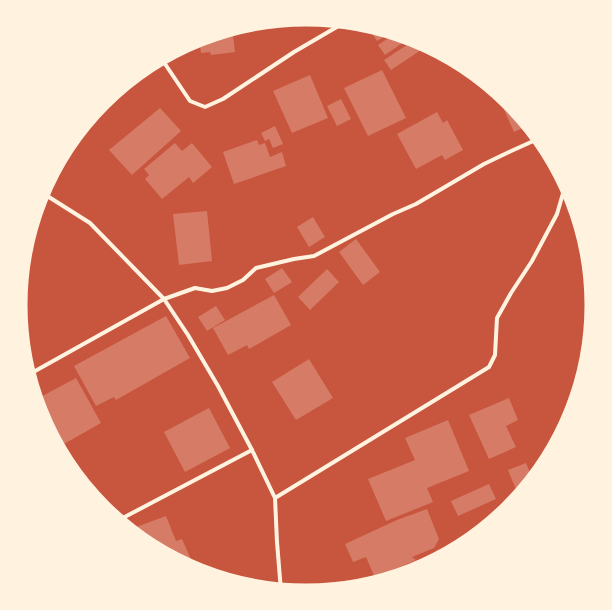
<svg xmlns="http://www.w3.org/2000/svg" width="612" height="610" font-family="'PT Sans',sans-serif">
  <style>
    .building { fill: #d67c66 }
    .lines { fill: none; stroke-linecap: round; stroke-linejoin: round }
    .minor { stroke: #fff3e0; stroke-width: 4 }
    .rim { fill: none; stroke: #fff3e0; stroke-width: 5 }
  </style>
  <rect width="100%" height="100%" fill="#c8553d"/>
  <g class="building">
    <path d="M 232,28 L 235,52 L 211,55 L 210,52 L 201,53 L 199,38 Z"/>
    <path d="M 380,28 L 392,32 L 377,41 L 372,33 Z"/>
    <path d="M 396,33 L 411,37 L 385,55 L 378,45 Z"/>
    <path d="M 416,39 L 426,44 L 427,46 L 391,70 L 384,60 Z"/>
    <path d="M 382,70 L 406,118 L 368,136 L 344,88 Z"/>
    <path d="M 310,75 L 328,118 L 292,133 L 273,91 Z"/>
    <path d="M 341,99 L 351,119 L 337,126 L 327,106 Z"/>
    <path d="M 508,100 L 510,102 L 529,125 L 514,132 L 501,103 Z"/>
    <path d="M 160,108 L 181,131 L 132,175 L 109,150 Z"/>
    <path d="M 437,112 L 443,123 L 447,120 L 463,150 L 445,160 L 442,155 L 416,169 L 397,134 Z"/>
    <path d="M 275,126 L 283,144 L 273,148 L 269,139 L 265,141 L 261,133 Z"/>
    <path d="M 257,140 L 259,145 L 265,143 L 270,157 L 282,152 L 286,166 L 234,184 L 223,152 Z"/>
    <path d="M 175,143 L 182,151 L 192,143 L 212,167 L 193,183 L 189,177 L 162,199 L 145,179 L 149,175 L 144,169 Z"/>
    <path d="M 207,211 L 212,261 L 179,265 L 173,214 Z"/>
    <path d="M 313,217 L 325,237 L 309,247 L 297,227 Z"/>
    <path d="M 356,239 L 380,272 L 363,285 L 339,252 Z"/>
    <path d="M 282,268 L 292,282 L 274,293 L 265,279 Z"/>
    <path d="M 327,269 L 339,282 L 310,310 L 298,297 Z"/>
    <path d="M 274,295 L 291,325 L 249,349 L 247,345 L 228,355 L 213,328 Z"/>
    <path d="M 216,306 L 225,320 L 207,331 L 198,317 Z"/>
    <path d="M 166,316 L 190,358 L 116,400 L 114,397 L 96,406 L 74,366 Z"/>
    <path d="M 309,359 L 333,398 L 296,420 L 272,382 Z"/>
    <path d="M 76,378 L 101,423 L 62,445 L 37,399 Z"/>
    <path d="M 509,398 L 518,420 L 506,426 L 516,447 L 489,459 L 469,415 Z"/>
    <path d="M 209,408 L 230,448 L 185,472 L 164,432 Z"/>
    <path d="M 448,420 L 469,471 L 427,488 L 433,502 L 386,521 L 368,479 L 415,460 L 405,438 Z"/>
    <path d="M 526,463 L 533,480 L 527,488 L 517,492 L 508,470 Z"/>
    <path d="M 489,484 L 496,499 L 458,516 L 451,501 Z"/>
    <path d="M 427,509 L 439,539 L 434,548 L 412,557 L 416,560 L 375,578 L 366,557 L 353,562 L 345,544 L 397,520 Z"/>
    <path d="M 166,516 L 176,541 L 182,539 L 196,571 L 146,544 L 128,530 Z"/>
  </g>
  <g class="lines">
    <g class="minor">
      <path d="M 161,58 L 190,101 L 205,107 L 223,99 L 294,52 L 347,21"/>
      <path d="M 54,168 L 89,122 L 114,92"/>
      <path d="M 41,192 L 90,223 L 164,299 L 188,335 L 218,386 L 252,450 L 275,498 L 277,542 L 281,591"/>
      <path d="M 28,375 L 164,299 L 195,288 L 212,291 L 227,288 L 243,280 L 256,268 L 294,259 L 314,256 L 393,214 L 416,204 L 484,164 L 509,152 L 540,138"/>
      <path d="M 275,498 L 489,367 L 495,355 L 497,318 L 511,293 L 532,261 L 557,214 L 566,183"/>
      <path d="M 117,521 L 252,450"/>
    </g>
  </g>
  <path d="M0 0H612V610H0ZM25 305a281 281 0 1 1 562 0a281 281 0 1 1-562 0Z" fill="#fff3e0" fill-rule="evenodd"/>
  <path class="rim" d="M25 305a281 281 0 1 1 562 0a281 281 0 1 1-562 0Z"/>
</svg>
